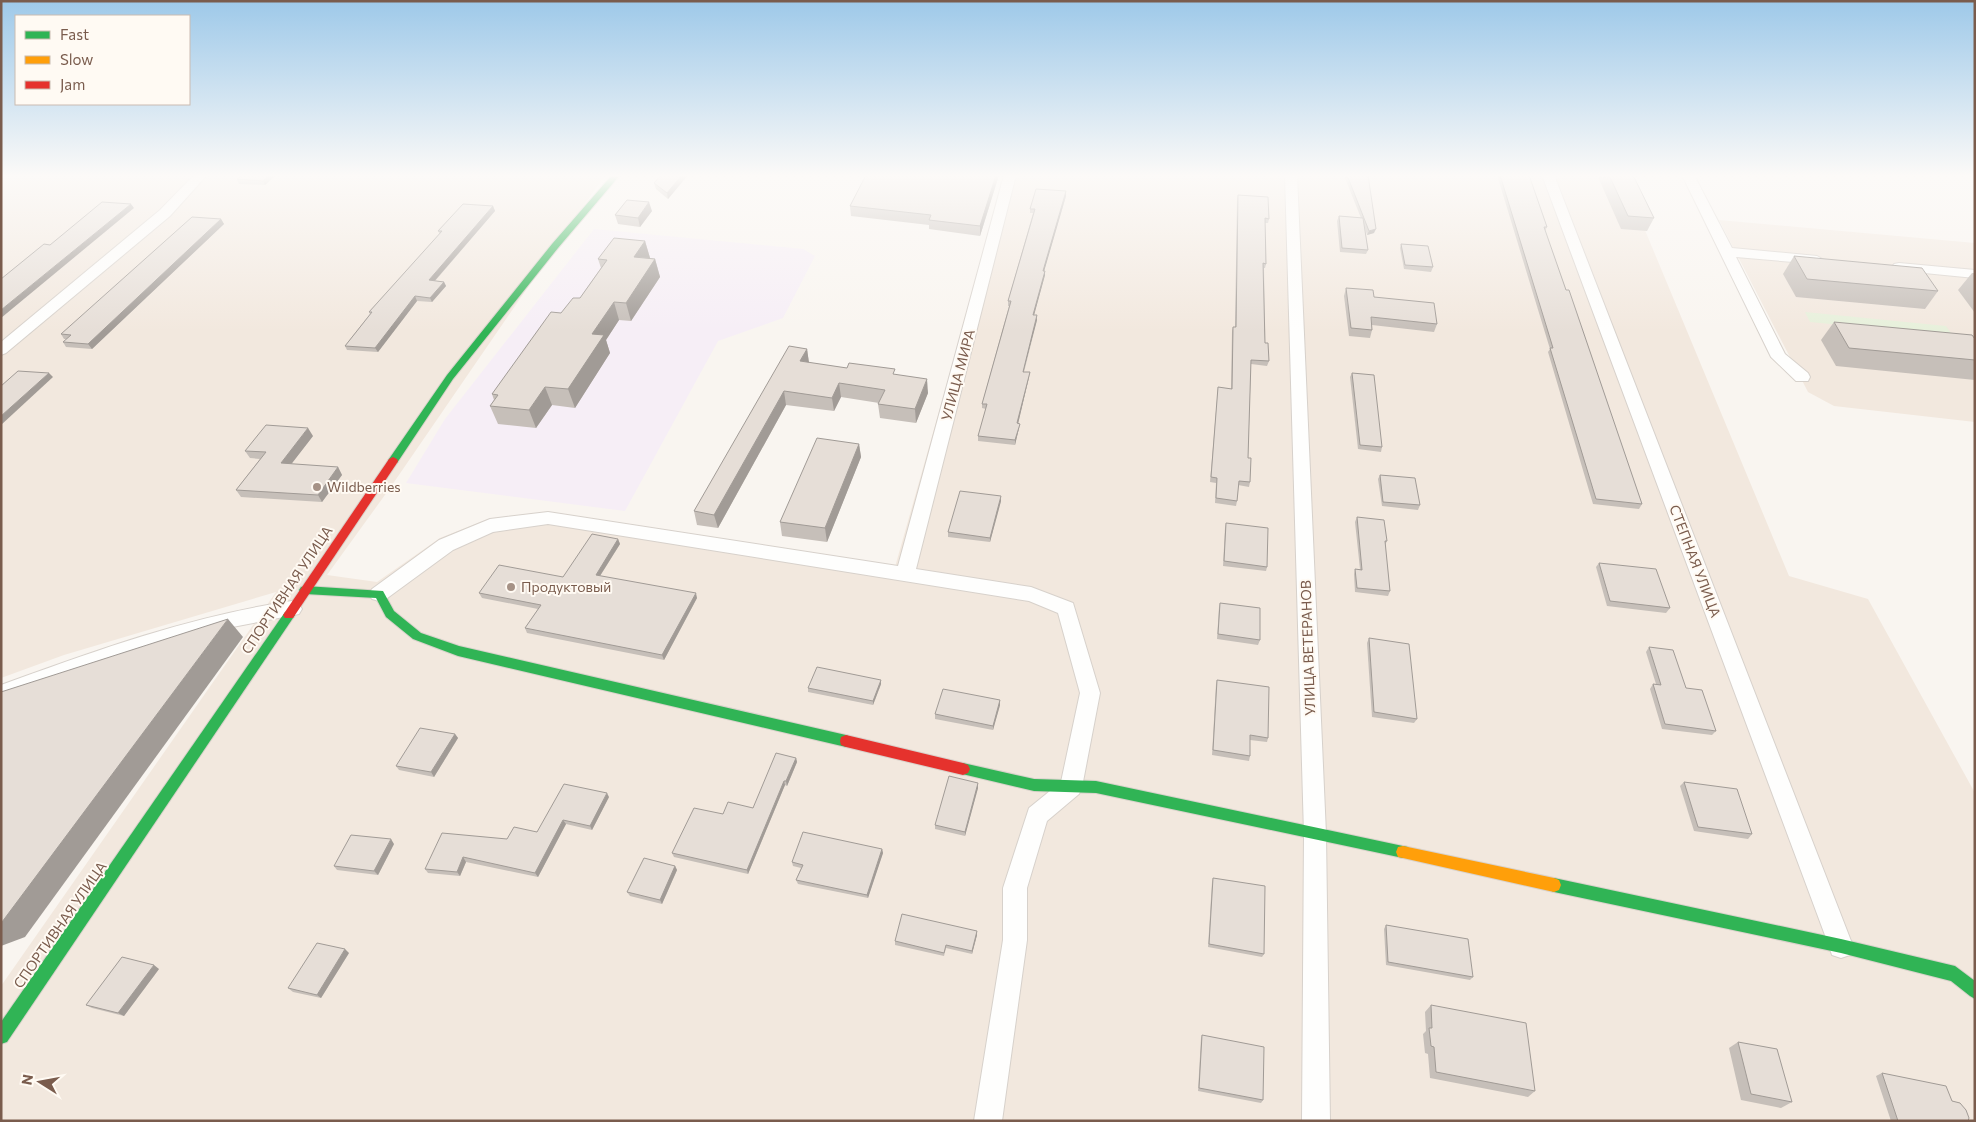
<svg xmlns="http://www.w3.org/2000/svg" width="1976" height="1122" font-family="Commissioner,sans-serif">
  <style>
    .residential { fill: #f2e8de }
    .education { fill: #f6eef6 }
    .green { fill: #e7f0db }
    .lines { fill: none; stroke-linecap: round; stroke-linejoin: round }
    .street-casing { stroke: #d7d1cb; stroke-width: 2 }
    .fast-casing { stroke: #d9d2cb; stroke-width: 2 }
    .slow-casing { stroke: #d9d2cb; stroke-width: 2 }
    .jam-casing { stroke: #d9d2cb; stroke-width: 2 }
    .street { fill: #fefefd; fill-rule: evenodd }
    .fast { fill: #30b455; fill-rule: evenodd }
    .slow { fill: #ff9f0a; fill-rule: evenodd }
    .jam { fill: #e5322d; fill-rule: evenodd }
    .wall { fill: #c6bfb9 }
    .shaded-wall { fill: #a19b96 }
    .building { fill: #e6ded7; stroke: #a19b96 }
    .poi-dot { fill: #a69286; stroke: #fffaf3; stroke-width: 2 }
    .labels { text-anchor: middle; stroke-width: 4; stroke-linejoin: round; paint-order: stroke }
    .street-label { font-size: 14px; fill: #7a5c4d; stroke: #fffaf3 }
    .poi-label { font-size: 14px; fill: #7a5c4d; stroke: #fffaf3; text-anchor: start }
  </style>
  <rect width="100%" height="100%" fill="#f9f5f0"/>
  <g class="residential">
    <path d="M 1,175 L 605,175 L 390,488 L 327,575 L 377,582 L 440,538 L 488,519 L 551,512 L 895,567 L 1006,175 L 1622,175 L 1789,576 L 1868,599 L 1975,793 L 1975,1121 L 1,1121 L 1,986 L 276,592 L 64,655 L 1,678 Z"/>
    <path d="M 1719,220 L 1975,243 L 1975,422 L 1834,406 L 1808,392 Z"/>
  </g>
  <path class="education" d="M 594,229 L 803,249 L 815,256 L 783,318 L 718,341 L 625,511 L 406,483 L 445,419 Z"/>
  <path class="green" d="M 1805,312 L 1946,326 L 1953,336 L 1810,322 Z"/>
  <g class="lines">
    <defs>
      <g id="street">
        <path d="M 194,175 L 207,175 L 170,216 L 6,353 L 1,355 L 1,342 L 160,210 Z"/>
        <path d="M 1004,175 L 1016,175 L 916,569 L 1031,587 L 1073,603 L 1100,693 L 1082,787 L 1079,794 L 1047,821 L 1027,888 L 1027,940 L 1002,1121 L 974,1121 L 1003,940 L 1003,888 L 1029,808 L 1061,782 L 1080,693 L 1058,613 L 1029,601 L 548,524 L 493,532 L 453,550 L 386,599 L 379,601 L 372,599 L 369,594 L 372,589 L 439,540 L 490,519 L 548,512 L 898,566 Z"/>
        <path d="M 1285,175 L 1297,175 L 1326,834 L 1330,1121 L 1302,1121 L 1304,834 Z"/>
        <path d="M 1542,175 L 1554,175 L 1853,946 L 1850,955 L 1841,958 L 1832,955 L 1829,946 Z"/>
        <path d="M 1682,175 L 1694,175 L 1732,248 L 1817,256 L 1824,260 L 1817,264 L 1736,257 L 1785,354 L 1808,373 L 1810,377 L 1808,381 L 1796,381 L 1771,357 Z"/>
        <path d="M 1899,263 L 1975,270 L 1975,278 L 1894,270 L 1892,267 L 1894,264 Z"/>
        <path d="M 292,601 L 299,604 L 302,609 L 299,614 L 217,630 L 180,640 L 115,661 L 1,703 L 1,685 C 97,650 191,616 292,601 Z"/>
      </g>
      <g id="fast">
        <path d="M 612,175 L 620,175 L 558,248 L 453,379 L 397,463 L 389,463 L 388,461 L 389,459 L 447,375 L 552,244 Z"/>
        <path d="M 305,586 L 383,591 L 394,611 L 421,633 L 459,646 L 846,735 L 851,737 L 852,741 L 851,745 L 846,747 L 458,656 L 413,639 L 386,617 L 376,598 L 305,594 L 301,593 L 299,590 L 301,587 Z"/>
        <path d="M 289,610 L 293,612 L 295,615 L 293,618 L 7,1042 L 1,1044 L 1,1022 L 285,612 Z"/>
        <path d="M 963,763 L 1034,779 L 1096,781 L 1403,846 L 1408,847 L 1410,852 L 1408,857 L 1403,858 L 1096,793 L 1034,791 L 958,773 L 956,769 L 958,765 Z"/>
        <path d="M 1554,878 L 1841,939 L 1955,966 L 1975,981 L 1975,999 L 1970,996 L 1951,981 L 1841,953 L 1554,892 L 1549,890 L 1547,885 L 1549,880 Z"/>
      </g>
      <path id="slow" d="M 1403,846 L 1554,878 L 1559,880 L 1561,885 L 1559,890 L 1554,892 L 1403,858 L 1398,857 L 1396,852 L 1398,847 Z"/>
      <g id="jam">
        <path d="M 393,457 L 397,459 L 398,461 L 397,463 L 293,618 L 285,618 L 283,615 L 285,612 L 389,459 Z"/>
        <path d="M 846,735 L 963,763 L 968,765 L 970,769 L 968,773 L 963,775 L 846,747 L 841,745 L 840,741 L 841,737 Z"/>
      </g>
    </defs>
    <use href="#street" class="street-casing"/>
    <use href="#fast" class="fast-casing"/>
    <use href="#slow" class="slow-casing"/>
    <use href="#jam" class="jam-casing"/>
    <use href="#street" class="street"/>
    <use href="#fast" class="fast"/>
    <use href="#slow" class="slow"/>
    <use href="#jam" class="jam"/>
  </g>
  <g class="wall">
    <path d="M 242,175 L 276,175 L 265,185 L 239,184 L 237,179 Z"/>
    <path d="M 661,175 L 688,175 L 668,199 L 656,189 L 654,183 Z"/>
    <path d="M 866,175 L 999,175 L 980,236 L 929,229 L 929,225 L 851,216 L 850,206 Z"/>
    <path d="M 1346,175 L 1368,175 L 1374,233 L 1367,235 L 1365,228 L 1368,250 L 1366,254 L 1340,252 L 1337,221 L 1339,216 L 1361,218 L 1345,178 Z"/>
    <path d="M 1497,175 L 1529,175 L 1547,227 L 1545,231 L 1642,504 L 1639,509 L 1593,504 L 1548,352 L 1550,349 Z"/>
    <path d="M 1599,175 L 1633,175 L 1654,218 L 1647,231 L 1621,229 L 1598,177 Z"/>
    <path d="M 1066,191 L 1066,196 L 1044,271 L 1045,275 L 1034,315 L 1037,320 L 1024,372 L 1029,377 L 1018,424 L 1019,428 L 1015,445 L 978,441 L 978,436 L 986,409 L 982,408 L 982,404 L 1009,306 L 1008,306 L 1008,301 L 1033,213 L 1030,213 L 1030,209 Z"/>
    <path d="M 1238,195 L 1269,219 L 1268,223 L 1265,223 L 1266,264 L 1265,268 L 1264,268 L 1265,343 L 1269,361 L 1267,366 L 1251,364 L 1248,458 L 1250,482 L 1249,487 L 1238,485 L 1237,501 L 1236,506 L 1215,503 L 1216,483 L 1210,482 L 1218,387 L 1231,389 L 1232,331 L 1233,327 L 1235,327 L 1237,199 Z"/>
    <path d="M 493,206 L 495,211 L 435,281 L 444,282 L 446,286 L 432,302 L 417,301 L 378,352 L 347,350 L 345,346 L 370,314 L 369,312 L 440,234 L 438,231 Z"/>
    <path d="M 652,211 L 640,227 L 618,224 L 615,215 Z"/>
    <path d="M 221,219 L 224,224 L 92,349 L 66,347 L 63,342 L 67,339 L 64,339 L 61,334 Z"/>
    <path d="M 645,241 L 650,258 L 655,259 L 660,277 L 631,321 L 619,320 L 606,340 L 610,353 L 575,408 L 552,405 L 536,428 L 498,424 L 490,406 L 494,400 L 492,394 L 561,313 L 580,298 L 601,268 L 598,259 Z"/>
    <path d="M 1401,244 L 1433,267 L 1431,272 L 1404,269 L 1400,248 Z"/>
    <path d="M 1794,256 L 1938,291 L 1925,309 L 1796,297 L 1783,274 Z"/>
    <path d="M 1972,273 L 1975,273 L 1975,313 L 1958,290 Z"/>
    <path d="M 1346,288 L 1374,297 L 1437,324 L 1434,332 L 1372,325 L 1372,330 L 1370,338 L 1349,336 L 1344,296 Z"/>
    <path d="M 1834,322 L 1975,339 L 1975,380 L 1836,366 L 1821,340 Z"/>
    <path d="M 807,349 L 809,363 L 896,375 L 928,393 L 916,423 L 880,418 L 878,404 L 879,403 L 841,397 L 834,411 L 786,405 L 718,528 L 697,525 L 694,511 Z"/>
    <path d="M 1352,373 L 1382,447 L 1381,452 L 1358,449 L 1350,377 Z"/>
    <path d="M 313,436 L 291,464 L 338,467 L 342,475 L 322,502 L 241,497 L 236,490 L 260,459 L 250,458 L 245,451 Z"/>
    <path d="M 859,444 L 861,457 L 827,542 L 782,536 L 780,522 Z"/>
    <path d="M 1380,475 L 1420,505 L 1418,510 L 1382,506 L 1378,479 Z"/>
    <path d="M 1001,501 L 990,542 L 948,537 L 948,532 Z"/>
    <path d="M 1357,517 L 1387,541 L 1385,545 L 1390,591 L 1388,596 L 1355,592 L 1354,574 L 1355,569 L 1360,569 L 1355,522 Z"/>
    <path d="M 1226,523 L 1267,567 L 1266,571 L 1223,566 L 1225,528 Z"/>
    <path d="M 618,539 L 620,544 L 600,576 L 697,598 L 664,660 L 527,633 L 525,628 L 538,609 L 482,598 L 479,593 L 563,577 Z"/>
    <path d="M 1599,563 L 1670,608 L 1666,613 L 1607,606 L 1596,567 Z"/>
    <path d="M 1220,603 L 1260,640 L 1258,645 L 1217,639 L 1219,607 Z"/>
    <path d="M 1369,638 L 1417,719 L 1414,723 L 1372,717 L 1367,643 Z"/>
    <path d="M 1649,647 L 1686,688 L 1716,731 L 1712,735 L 1662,729 L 1650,689 L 1653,684 L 1656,684 L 1646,652 Z"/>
    <path d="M 1217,680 L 1268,738 L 1267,742 L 1250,740 L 1250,756 L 1249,761 L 1212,755 L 1216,684 Z"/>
    <path d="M 881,684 L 873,705 L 808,692 L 808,688 Z"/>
    <path d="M 1000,700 L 1000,705 L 993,730 L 935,719 L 935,714 Z"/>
    <path d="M 455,734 L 458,738 L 434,777 L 399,770 L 396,766 Z"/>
    <path d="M 796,758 L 797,762 L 787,786 L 785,785 L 748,874 L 674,857 L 672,853 L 723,814 L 753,808 Z"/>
    <path d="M 1684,782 L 1752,834 L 1748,839 L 1694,831 L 1680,786 Z"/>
    <path d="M 978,783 L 978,788 L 965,836 L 935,829 L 935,825 Z"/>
    <path d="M 609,797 L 592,830 L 566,824 L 538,877 L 466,862 L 460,876 L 428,873 L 425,869 L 537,832 Z"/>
    <path d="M 394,844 L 378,875 L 337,870 L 334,866 Z"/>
    <path d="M 882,849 L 883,853 L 868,898 L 798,884 L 796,880 L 801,868 L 793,866 L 792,862 Z"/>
    <path d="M 675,866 L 677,870 L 662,904 L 630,896 L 627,892 Z"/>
    <path d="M 1213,878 L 1264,954 L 1262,957 L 1208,947 L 1212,882 Z"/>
    <path d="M 1386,925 L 1473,977 L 1470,980 L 1386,965 L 1384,929 Z"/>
    <path d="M 977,931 L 977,935 L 972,954 L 946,948 L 944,956 L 895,945 L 895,941 Z"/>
    <path d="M 349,953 L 321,998 L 293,992 L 288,988 Z"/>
    <path d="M 159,969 L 124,1016 L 92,1008 L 86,1005 Z"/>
    <path d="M 1431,1005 L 1535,1091 L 1528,1097 L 1430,1078 L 1428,1054 L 1425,1053 L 1423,1034 L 1426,1031 L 1425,1012 Z"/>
    <path d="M 1202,1035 L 1263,1100 L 1261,1103 L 1198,1091 L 1201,1038 Z"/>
    <path d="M 1738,1042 L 1792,1102 L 1781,1108 L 1741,1100 L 1729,1048 Z"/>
    <path d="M 1882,1073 L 1952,1101 L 1968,1121 L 1891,1121 L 1876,1076 Z"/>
  </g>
  <g class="shaded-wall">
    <path d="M 269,175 L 276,175 L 265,185 L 263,181 Z"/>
    <path d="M 682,175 L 688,175 L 668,199 L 667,193 Z"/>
    <path d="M 996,175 L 999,175 L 980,236 L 980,226 Z"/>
    <path d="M 1066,191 L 1066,196 L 1043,275 L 1043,271 Z"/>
    <path d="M 649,202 L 652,211 L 640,227 L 638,218 Z"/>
    <path d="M 131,204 L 134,208 L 1,318 L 1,310 Z"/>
    <path d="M 493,206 L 495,211 L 431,285 L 429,280 Z"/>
    <path d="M 221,219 L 224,224 L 92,349 L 88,344 Z"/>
    <path d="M 1376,229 L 1374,233 L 1367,235 L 1369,231 Z"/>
    <path d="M 645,241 L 650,258 L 634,257 Z"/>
    <path d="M 655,259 L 660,277 L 631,321 L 626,303 Z"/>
    <path d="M 1045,271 L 1045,275 L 1033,319 L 1033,315 Z"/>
    <path d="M 444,282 L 446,286 L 432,302 L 430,298 Z"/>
    <path d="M 415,296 L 417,301 L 378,352 L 375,348 Z"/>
    <path d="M 614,302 L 619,320 L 606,340 L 610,353 L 575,408 L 568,389 L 592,334 Z"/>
    <path d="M 1037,315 L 1037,320 L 1022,376 L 1023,372 Z"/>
    <path d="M 807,349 L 809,363 L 800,361 Z"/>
    <path d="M 1030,372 L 1029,377 L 1017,428 L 1017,423 Z"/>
    <path d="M 49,373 L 53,377 L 1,425 L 1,416 Z"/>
    <path d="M 927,379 L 928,393 L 916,423 L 915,409 Z"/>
    <path d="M 839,383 L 841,397 L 834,411 L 832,398 Z"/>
    <path d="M 545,387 L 552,405 L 536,428 L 529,410 Z"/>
    <path d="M 784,391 L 786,405 L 718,528 L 714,515 Z"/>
    <path d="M 1020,424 L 1019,428 L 1015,445 L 1015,440 Z"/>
    <path d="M 308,428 L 313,436 L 286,471 L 281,463 Z"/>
    <path d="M 859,444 L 861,457 L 827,542 L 825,528 Z"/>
    <path d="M 338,467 L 342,475 L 322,502 L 318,495 Z"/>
    <path d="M 1001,496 L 1001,501 L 990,542 L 990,538 Z"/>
    <path d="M 618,539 L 620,544 L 598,579 L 596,575 Z"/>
    <path d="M 696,593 L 697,598 L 664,660 L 662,655 Z"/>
    <path d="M 228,619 L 243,637 L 25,937 L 1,946 L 1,922 Z"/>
    <path d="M 881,680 L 881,684 L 873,705 L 873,701 Z"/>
    <path d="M 1000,700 L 1000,705 L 993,730 L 993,726 Z"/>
    <path d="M 455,734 L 458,738 L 434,777 L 431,772 Z"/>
    <path d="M 796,758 L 797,762 L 787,786 L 786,781 Z"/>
    <path d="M 784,781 L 785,785 L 748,874 L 747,870 Z"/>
    <path d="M 978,783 L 978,788 L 965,836 L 965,832 Z"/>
    <path d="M 607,793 L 609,797 L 592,830 L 590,826 Z"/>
    <path d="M 563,820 L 566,824 L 538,877 L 535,873 Z"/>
    <path d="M 391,839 L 394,844 L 378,875 L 374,871 Z"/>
    <path d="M 882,849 L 883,853 L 868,898 L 867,895 Z"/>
    <path d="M 463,857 L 466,862 L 460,876 L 457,872 Z"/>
    <path d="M 675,866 L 677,870 L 662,904 L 660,900 Z"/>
    <path d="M 977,931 L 977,935 L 972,954 L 972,951 Z"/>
    <path d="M 345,949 L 349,953 L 321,998 L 317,995 Z"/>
    <path d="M 154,965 L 159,969 L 124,1016 L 118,1013 Z"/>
  </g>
  <g class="building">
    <path d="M 242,175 L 269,175 L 263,181 L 237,179 Z"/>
    <path d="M 661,175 L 682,175 L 667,193 L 654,183 Z"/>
    <path d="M 866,175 L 996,175 L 980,226 L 929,220 L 931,215 L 850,206 Z"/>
    <path d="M 1347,175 L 1368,175 L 1376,229 L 1369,231 Z"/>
    <path d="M 1500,175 L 1529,175 L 1547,227 L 1544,227 L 1566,290 L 1569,290 L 1642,504 L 1596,499 L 1550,348 L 1553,348 Z"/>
    <path d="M 1609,175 L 1633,175 L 1654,218 L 1628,216 Z"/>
    <path d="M 1036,189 L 1066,191 L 1043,271 L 1045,271 L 1033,315 L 1037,315 L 1023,372 L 1030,372 L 1017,423 L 1020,424 L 1015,440 L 978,436 L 987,404 L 982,404 L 1011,301 L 1008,301 L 1035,209 L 1030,209 Z"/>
    <path d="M 1238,195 L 1268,197 L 1269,219 L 1265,218 L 1266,264 L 1263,263 L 1265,343 L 1268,343 L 1269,361 L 1251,360 L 1248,458 L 1251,458 L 1250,482 L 1239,481 L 1237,501 L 1216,498 L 1217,478 L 1211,477 L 1218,387 L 1232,389 L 1233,327 L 1236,327 Z"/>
    <path d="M 627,200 L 649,202 L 638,218 L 615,215 Z"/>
    <path d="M 102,202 L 131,204 L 1,310 L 1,279 L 44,244 L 50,245 Z"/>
    <path d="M 463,204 L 493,206 L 429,280 L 444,282 L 430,298 L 415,296 L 375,348 L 345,346 L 372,312 L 369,312 L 442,231 L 438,231 Z"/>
    <path d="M 1339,216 L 1363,218 L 1368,250 L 1342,248 Z"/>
    <path d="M 192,217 L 221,219 L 88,344 L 63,342 L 71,335 L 61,334 Z"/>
    <path d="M 614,238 L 645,241 L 634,257 L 655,259 L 626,303 L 614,302 L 592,334 L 604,335 L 568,389 L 545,387 L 529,410 L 490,406 L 498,395 L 492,394 L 551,312 L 561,313 L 573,298 L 580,298 L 607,260 L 598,259 Z"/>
    <path d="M 1401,244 L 1428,246 L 1433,267 L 1405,265 Z"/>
    <path d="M 1794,256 L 1922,268 L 1938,291 L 1807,279 Z"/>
    <path d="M 1346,288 L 1373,290 L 1374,297 L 1434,303 L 1437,324 L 1371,317 L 1372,330 L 1351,328 Z"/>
    <path d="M 1834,322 L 1972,335 L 1975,339 L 1975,360 L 1849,348 Z"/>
    <path d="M 789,346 L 807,349 L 800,361 L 847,368 L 849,363 L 895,369 L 893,374 L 927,379 L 915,409 L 878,404 L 885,390 L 839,383 L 832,398 L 784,391 L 714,515 L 694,511 Z"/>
    <path d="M 18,371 L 49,373 L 1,416 L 1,386 Z"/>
    <path d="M 1352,373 L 1374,375 L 1382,447 L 1360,445 Z"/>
    <path d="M 266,425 L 308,428 L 281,463 L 338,467 L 318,495 L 236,490 L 266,452 L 245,451 Z"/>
    <path d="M 817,438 L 859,444 L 825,528 L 780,522 Z"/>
    <path d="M 1380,475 L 1415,478 L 1420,505 L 1383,502 Z"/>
    <path d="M 960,491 L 1001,496 L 990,538 L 948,532 Z"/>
    <path d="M 1357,517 L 1384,520 L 1387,541 L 1385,541 L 1390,591 L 1357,588 L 1355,569 L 1362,570 Z"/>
    <path d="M 1226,523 L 1268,528 L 1267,567 L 1224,561 Z"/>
    <path d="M 592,534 L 618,539 L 596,575 L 696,593 L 662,655 L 525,628 L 541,605 L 479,593 L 499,565 L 563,577 Z"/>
    <path d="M 1599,563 L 1656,569 L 1670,608 L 1610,601 Z"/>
    <path d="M 1220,603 L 1260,608 L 1260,640 L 1218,634 Z"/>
    <path d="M 228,619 L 2,922 L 1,922 L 1,692 Z"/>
    <path d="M 1369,638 L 1409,644 L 1417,719 L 1374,712 Z"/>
    <path d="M 1649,647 L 1673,650 L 1686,688 L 1702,690 L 1716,731 L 1665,724 L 1653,684 L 1661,685 Z"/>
    <path d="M 817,667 L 881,680 L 873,701 L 808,688 Z"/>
    <path d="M 1217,680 L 1269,687 L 1268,738 L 1250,735 L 1250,756 L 1213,750 Z"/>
    <path d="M 943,689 L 1000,700 L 993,726 L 935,714 Z"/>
    <path d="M 420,728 L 455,734 L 431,772 L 396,766 Z"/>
    <path d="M 776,753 L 796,758 L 786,781 L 784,781 L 747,870 L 672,853 L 694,808 L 723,814 L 728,802 L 753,808 Z"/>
    <path d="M 949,776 L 978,783 L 965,832 L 935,825 Z"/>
    <path d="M 1684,782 L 1737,789 L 1752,834 L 1698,827 Z"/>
    <path d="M 564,784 L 607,793 L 590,826 L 563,820 L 535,873 L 463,857 L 457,872 L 425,869 L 442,833 L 507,839 L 514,827 L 537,832 Z"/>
    <path d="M 803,832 L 882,849 L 867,895 L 796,880 L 803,865 L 792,862 Z"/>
    <path d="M 351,835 L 391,839 L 374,871 L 334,866 Z"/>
    <path d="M 644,858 L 675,866 L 660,900 L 627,892 Z"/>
    <path d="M 1213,878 L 1265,886 L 1264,954 L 1209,944 Z"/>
    <path d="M 902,914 L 977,931 L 972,951 L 946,945 L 944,953 L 895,941 Z"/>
    <path d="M 1386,925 L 1468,939 L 1473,977 L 1388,962 Z"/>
    <path d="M 317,943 L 345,949 L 317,995 L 288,988 Z"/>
    <path d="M 122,957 L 154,965 L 118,1013 L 86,1005 Z"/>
    <path d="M 1431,1005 L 1526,1023 L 1535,1091 L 1436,1072 L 1434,1047 L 1431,1046 L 1429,1028 L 1432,1028 Z"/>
    <path d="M 1202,1035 L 1264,1047 L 1263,1100 L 1199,1088 Z"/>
    <path d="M 1738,1042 L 1777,1049 L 1792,1102 L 1751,1094 Z"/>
    <path d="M 1882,1073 L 1946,1086 L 1952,1101 L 1960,1103 L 1966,1110 L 1969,1118 L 1968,1121 L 1898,1121 Z"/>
  </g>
  <linearGradient id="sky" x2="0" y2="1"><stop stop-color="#9ec9e9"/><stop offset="0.53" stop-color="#fcfaf8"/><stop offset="1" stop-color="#fcfaf8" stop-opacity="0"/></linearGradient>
  <rect width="1976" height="332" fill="url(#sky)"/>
  <g class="poi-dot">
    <circle cx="317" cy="487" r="5"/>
    <circle cx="511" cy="587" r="5"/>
  </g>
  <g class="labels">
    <g class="street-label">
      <text transform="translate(958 375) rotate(-75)" y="5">УЛИЦА МИРА</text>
      <text transform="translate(1695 561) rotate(69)" y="5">СТЕПНАЯ УЛИЦА</text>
      <text transform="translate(287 590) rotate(-56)" y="5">СПОРТИВНАЯ УЛИЦА</text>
      <text transform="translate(1308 648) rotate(-92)" y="5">УЛИЦА ВЕТЕРАНОВ</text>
      <text transform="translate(60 925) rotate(-55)" y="5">СПОРТИВНАЯ УЛИЦА</text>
    </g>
    <g class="poi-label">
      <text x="327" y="492">Wildberries</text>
      <text x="521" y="592">Продуктовый</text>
    </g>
  </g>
  <rect width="1976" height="1122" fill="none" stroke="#7a5c4d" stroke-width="5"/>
  <rect x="15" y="15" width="175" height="90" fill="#fffaf3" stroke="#cabbb1"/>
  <rect x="25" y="31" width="25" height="8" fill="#30b455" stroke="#cabbb1"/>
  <text x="60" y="40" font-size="15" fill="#7a5c4d">Fast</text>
  <rect x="25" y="56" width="25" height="8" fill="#ff9f0a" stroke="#cabbb1"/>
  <text x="60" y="65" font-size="15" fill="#7a5c4d">Slow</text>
  <rect x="25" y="81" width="25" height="8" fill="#e5322d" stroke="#cabbb1"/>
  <text x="60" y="90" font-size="15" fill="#7a5c4d">Jam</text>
  <g transform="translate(40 1082) rotate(281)" stroke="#fffaf3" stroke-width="4" paint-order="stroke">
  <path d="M0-4L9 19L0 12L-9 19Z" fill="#7a5c4d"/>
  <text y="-8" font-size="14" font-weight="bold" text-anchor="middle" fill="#7a5c4d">N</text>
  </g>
</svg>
